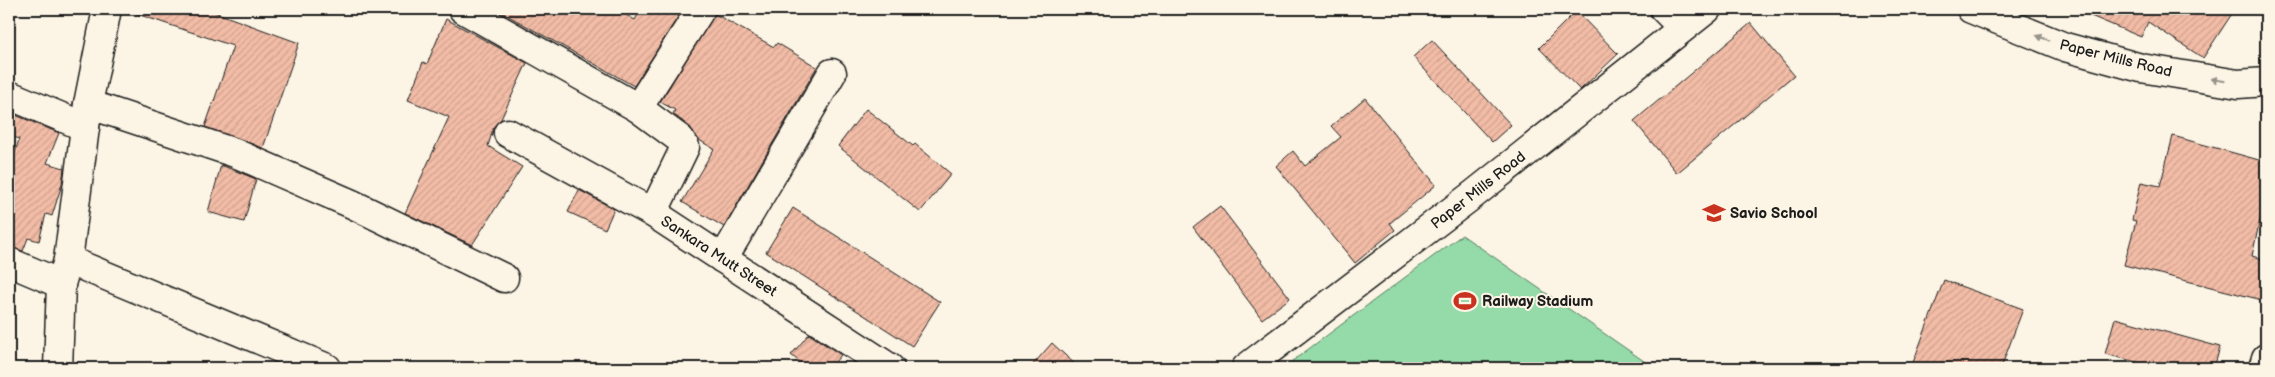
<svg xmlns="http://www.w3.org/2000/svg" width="2275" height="377" font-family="'Balsamiq Sans',sans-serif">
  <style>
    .park { fill: #94dba9; stroke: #587c62 }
    .building { fill: url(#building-hatch); stroke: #1c1c1c }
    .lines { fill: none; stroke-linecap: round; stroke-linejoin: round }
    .minor-casing { stroke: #1c1c1c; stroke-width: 31 }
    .major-casing { stroke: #1c1c1c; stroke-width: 31 }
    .minor { stroke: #fcf5e5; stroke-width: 28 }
    .major { stroke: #fcf5e5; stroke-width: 28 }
    .oneway { fill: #97938b }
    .labels { text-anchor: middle; stroke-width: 4; stroke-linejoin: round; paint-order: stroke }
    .street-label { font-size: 15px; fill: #1c1c1c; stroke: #fcf5e5 }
    .poi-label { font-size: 15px; font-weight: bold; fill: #1c1c1c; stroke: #fcf5e5; text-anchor: start }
  </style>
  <defs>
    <pattern id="building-hatch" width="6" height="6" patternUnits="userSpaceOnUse" patternTransform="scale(1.25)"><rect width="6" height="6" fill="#f2bca6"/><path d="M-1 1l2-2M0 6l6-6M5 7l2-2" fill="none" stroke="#cfa18e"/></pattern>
  </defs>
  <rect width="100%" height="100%" fill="#fcf5e5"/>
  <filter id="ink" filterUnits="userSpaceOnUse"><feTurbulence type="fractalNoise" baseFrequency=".02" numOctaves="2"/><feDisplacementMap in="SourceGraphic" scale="10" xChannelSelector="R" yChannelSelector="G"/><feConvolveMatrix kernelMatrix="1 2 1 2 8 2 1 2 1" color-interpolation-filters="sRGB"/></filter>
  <g filter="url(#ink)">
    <path class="park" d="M 1462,235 L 1654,368 L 1283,368 Z"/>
    <g class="building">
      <path d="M 135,9 L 206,9 L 299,43 L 263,148 L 205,127 L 233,46 L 134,13 Z"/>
      <path d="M 496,9 L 616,9 L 635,20 L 641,9 L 683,9 L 634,86 Z"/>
      <path d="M 2074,9 L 2235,9 L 2203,58 L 2148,22 L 2141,37 Z"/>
      <path d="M 1576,11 L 1618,54 L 1580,90 L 1539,48 Z"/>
      <path d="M 715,14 L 774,47 L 777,43 L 817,67 L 724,227 L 682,202 L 714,149 L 699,140 L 690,127 L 673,114 L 675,110 L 660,102 Z"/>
      <path d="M 446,19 L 527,63 L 501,119 L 494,126 L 488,146 L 522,167 L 472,245 L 405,213 L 449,117 L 408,100 L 423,62 L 427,64 Z"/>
      <path d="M 1751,23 L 1794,75 L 1677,173 L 1634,121 Z"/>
      <path d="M 1432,40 L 1511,125 L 1492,142 L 1413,57 Z"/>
      <path d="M 1365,98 L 1436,185 L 1390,223 L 1395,230 L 1355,263 L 1276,166 L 1293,151 L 1305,166 L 1341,137 L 1331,126 Z"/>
      <path d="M 866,109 L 913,146 L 915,144 L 951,174 L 920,212 L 838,146 Z"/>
      <path d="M 13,114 L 59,133 L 47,163 L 64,168 L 62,184 L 52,216 L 46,214 L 39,241 L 28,238 L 23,251 L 9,247 L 9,173 L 19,139 L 9,135 L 9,125 Z"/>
      <path d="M 2173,136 L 2266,162 L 2266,207 L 2263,206 L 2252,256 L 2266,260 L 2266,301 L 2124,265 L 2136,221 L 2132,220 L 2141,182 L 2160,186 Z"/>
      <path d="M 221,165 L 256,179 L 244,222 L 208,212 Z"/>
      <path d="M 579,190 L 614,209 L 605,229 L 568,212 Z"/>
      <path d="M 1220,206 L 1290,298 L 1262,319 L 1193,227 Z"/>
      <path d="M 793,208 L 940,302 L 912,346 L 766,252 Z"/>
      <path d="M 1944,280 L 2023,309 L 2001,368 L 1911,368 Z"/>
      <path d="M 2115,318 L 2220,347 L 2214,368 L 2160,368 L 2105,354 Z"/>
      <path d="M 809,334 L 841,355 L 830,368 L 807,368 L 791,355 Z"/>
      <path d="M 1052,343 L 1079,368 L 1030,368 Z"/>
    </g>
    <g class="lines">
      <defs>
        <g id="minor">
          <path d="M 463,9 L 638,108 L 680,139 L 685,147 L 653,213 L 890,368"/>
          <path d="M 1664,9 L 1682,27"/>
          <path d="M 9,95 L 85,127"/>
          <path d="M 88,104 L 235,153 L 352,204 L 504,278"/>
          <path d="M 638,108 L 701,9"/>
          <path d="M 508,133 L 653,213"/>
          <path d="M 723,259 L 832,73"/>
          <path d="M 68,260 L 327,368"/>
          <path d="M 9,262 L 61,284"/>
          <path d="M 58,368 L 61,284 L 68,260 L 88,104 L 107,9"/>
          <path d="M 2263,368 L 2266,358"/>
        </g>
        <g id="major">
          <path d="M 1971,9 L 2065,47 L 2141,68 L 2238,84 L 2266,82"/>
          <path d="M 1246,368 L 1474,194 L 1707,9"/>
        </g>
      </defs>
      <use href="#minor" class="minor-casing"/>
      <use href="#major" class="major-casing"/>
      <use href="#minor" class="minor"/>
      <use href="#major" class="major"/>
    </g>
    <defs><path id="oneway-solid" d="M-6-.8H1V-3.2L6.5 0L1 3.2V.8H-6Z" transform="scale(1.25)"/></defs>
    <g class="oneway">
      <use href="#oneway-solid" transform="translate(2043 38) rotate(-158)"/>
      <use href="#oneway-solid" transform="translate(2218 80) rotate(-170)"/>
    </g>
  </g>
  <defs>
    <symbol id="school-bare" viewBox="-9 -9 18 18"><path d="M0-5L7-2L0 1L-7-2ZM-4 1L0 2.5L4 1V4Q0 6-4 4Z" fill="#c8321e" stroke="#fcf5e5" stroke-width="2.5" paint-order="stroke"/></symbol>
    <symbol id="stadium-bare" viewBox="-9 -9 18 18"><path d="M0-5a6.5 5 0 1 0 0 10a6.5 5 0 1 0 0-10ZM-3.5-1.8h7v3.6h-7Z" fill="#c8321e" stroke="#fcf5e5" stroke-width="2.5" paint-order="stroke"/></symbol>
  </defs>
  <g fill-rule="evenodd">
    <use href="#school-bare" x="1698" y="197" width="32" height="32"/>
    <use href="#stadium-bare" x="1449" y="285" width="32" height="32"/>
  </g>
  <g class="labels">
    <g class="street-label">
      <text transform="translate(2116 58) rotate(14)" y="5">Paper Mills Road</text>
      <text transform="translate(1478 190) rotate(-38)" y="5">Paper Mills Road</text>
      <text transform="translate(719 256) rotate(33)" y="5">Sankara Mutt Street</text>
    </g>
    <g class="poi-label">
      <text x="1730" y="218">Savio School</text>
      <text x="1482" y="306">Railway Stadium</text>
    </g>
  </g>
  <rect width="2275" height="377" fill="none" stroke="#fcf5e5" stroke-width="30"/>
  <rect x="15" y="15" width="2245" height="347" fill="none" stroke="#1c1c1c" stroke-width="2" filter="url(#ink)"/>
</svg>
